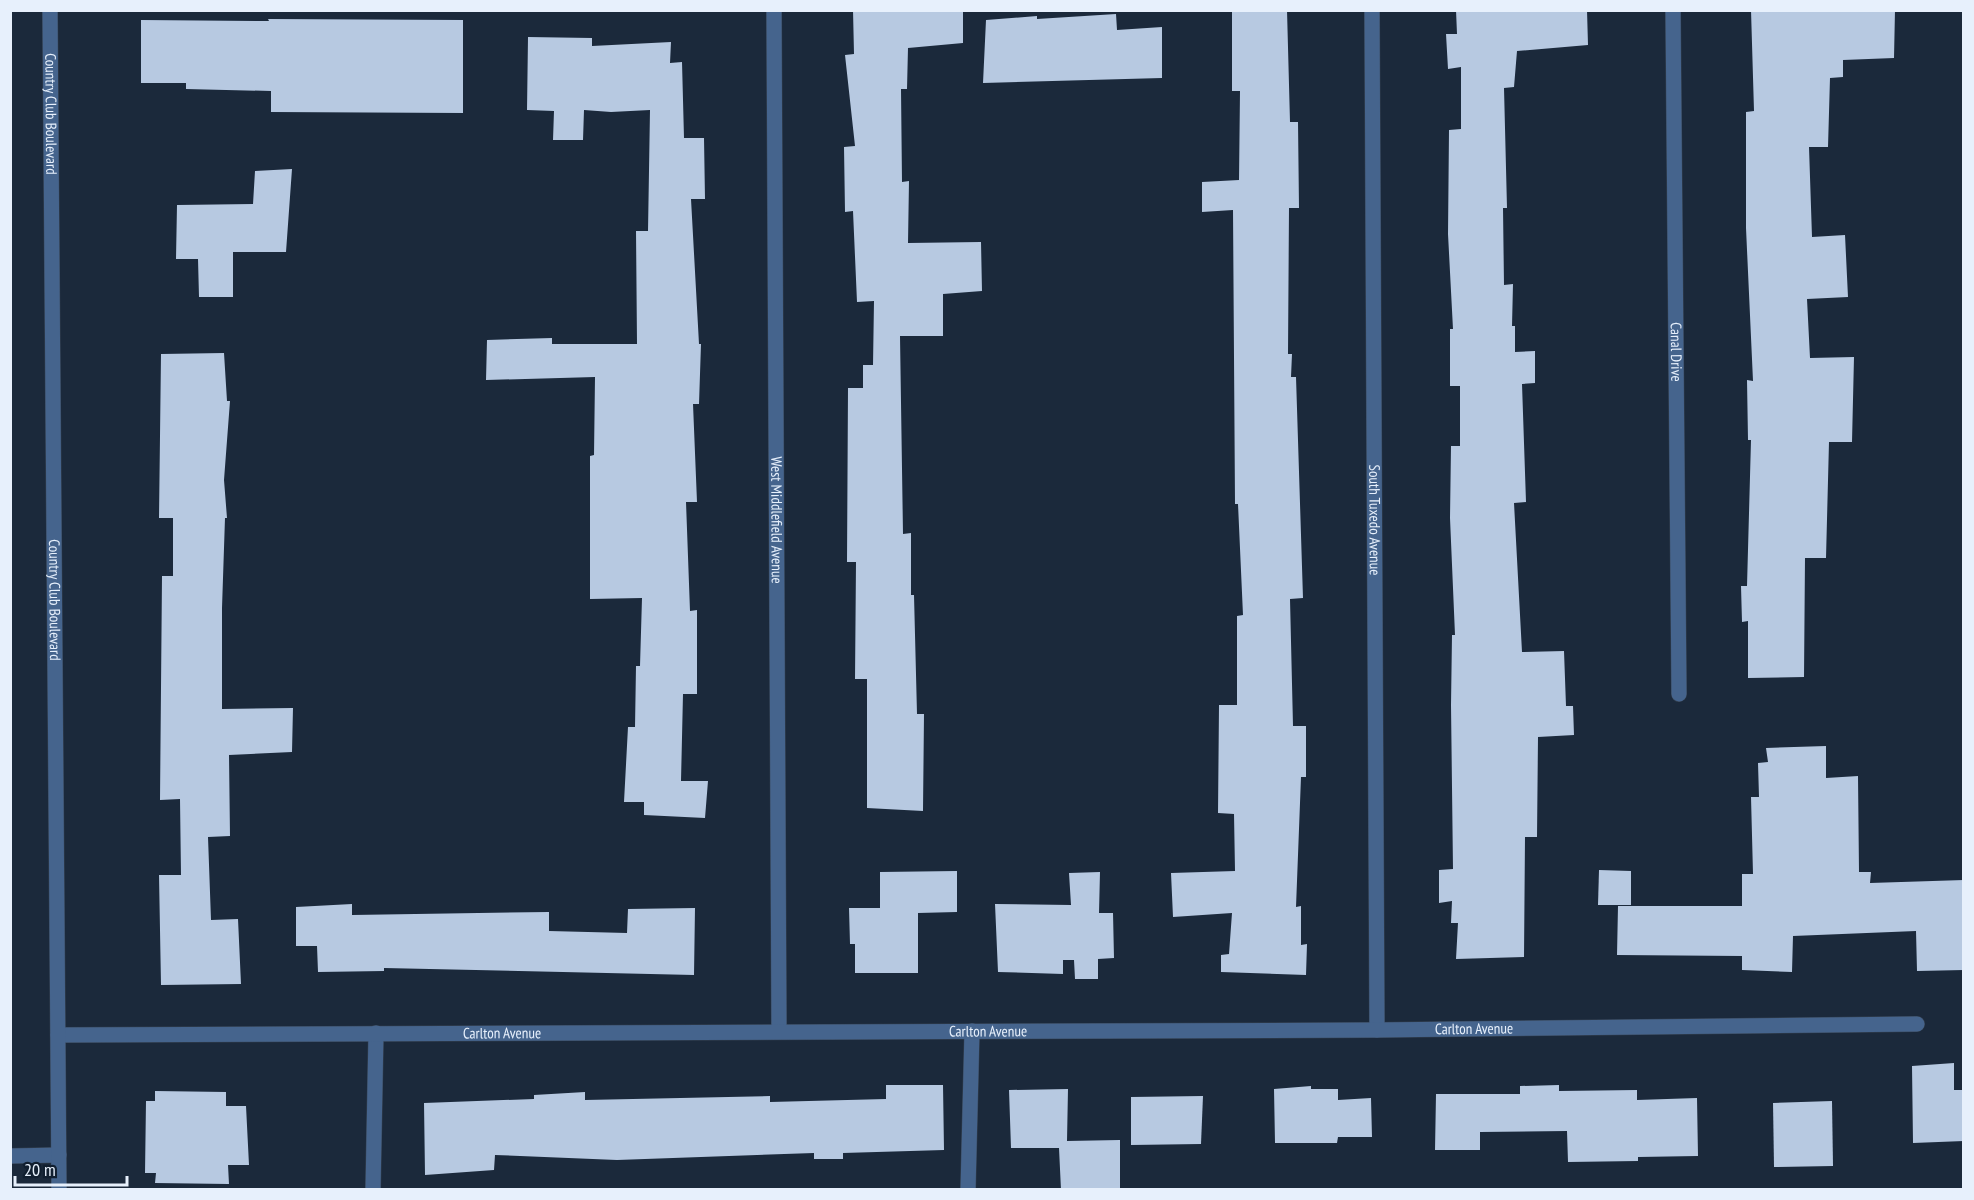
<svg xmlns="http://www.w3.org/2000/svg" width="1974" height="1200" font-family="'PT Sans Narrow',sans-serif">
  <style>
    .building { fill: #b7c9e1 }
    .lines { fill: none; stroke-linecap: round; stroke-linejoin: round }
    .service-casing { stroke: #384556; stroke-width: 16 }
    .minor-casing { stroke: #384556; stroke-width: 16 }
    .tertiary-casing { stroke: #384556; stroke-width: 16 }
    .service { stroke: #45648d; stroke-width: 15 }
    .minor { stroke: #45648d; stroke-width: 15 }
    .tertiary { stroke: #45648d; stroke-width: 15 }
    .labels { text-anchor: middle; stroke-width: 6; stroke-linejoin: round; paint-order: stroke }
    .street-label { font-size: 15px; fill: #e7f0fc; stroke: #111f30 }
  </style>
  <rect width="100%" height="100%" fill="#1b293b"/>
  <g class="building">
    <path d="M 853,10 L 963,10 L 963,43 L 908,48 L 907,89 L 901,89 L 902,182 L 909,181 L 908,243 L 981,242 L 982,291 L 943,294 L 943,336 L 900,336 L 903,534 L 911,533 L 911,595 L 914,595 L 917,714 L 924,714 L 923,811 L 867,808 L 867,679 L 855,679 L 856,562 L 847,562 L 848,388 L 863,388 L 863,365 L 873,365 L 874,301 L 857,302 L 853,211 L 845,212 L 844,147 L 855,146 L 845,55 L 854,54 Z"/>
    <path d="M 1232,10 L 1287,10 L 1290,122 L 1298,122 L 1299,208 L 1289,208 L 1288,354 L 1292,354 L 1291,377 L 1296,377 L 1303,598 L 1290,599 L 1293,726 L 1306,726 L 1306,777 L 1301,777 L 1296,907 L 1301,906 L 1301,945 L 1307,944 L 1306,975 L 1221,972 L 1221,955 L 1229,954 L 1232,913 L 1173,917 L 1171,873 L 1235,871 L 1234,814 L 1218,813 L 1219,705 L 1237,705 L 1237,616 L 1243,615 L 1238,504 L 1235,504 L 1233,210 L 1202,212 L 1202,182 L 1239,180 L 1240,91 L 1232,91 Z"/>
    <path d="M 1456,10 L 1587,10 L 1588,45 L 1517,51 L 1514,87 L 1504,88 L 1507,208 L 1503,208 L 1504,285 L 1513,284 L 1512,326 L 1515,326 L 1515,352 L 1535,351 L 1535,383 L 1522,384 L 1526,502 L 1514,503 L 1522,652 L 1564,651 L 1566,706 L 1573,706 L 1574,735 L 1538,737 L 1537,837 L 1525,837 L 1524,957 L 1456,959 L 1458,923 L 1451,923 L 1452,901 L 1439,903 L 1439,870 L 1453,869 L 1451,705 L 1452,635 L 1455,635 L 1450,518 L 1451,446 L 1460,446 L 1460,386 L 1450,386 L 1450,329 L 1453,329 L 1448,234 L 1449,130 L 1461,129 L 1461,67 L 1448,69 L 1446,34 L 1457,34 Z"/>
    <path d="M 1751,10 L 1895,10 L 1894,58 L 1843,60 L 1843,77 L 1830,78 L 1828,147 L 1809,147 L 1812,237 L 1845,235 L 1848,297 L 1807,299 L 1810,358 L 1854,357 L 1852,442 L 1829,442 L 1826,558 L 1805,558 L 1804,677 L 1748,678 L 1748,621 L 1742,622 L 1741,586 L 1747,586 L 1751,440 L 1748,440 L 1747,380 L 1753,381 L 1746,228 L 1746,112 L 1754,111 Z"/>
    <path d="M 1116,14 L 1117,30 L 1162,27 L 1162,78 L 983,83 L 986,20 L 1037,16 L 1037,19 Z"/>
    <path d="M 268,19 L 463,20 L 463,113 L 271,112 L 271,91 L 186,89 L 186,83 L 141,83 L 141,20 L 269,21 Z"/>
    <path d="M 528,37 L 592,38 L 592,46 L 671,42 L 670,63 L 682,62 L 684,138 L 704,138 L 705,199 L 691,199 L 699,344 L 701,344 L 699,404 L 693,404 L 697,502 L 686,502 L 690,611 L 697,610 L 697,694 L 683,694 L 681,781 L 708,781 L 705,818 L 644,815 L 644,802 L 624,802 L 628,727 L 635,727 L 636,666 L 640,666 L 642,598 L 590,599 L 590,456 L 594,455 L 595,377 L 486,380 L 487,340 L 552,338 L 552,344 L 637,344 L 636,231 L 648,231 L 650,110 L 611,112 L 584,110 L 583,140 L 553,140 L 554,111 L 527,110 Z"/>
    <path d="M 292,169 L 286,252 L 233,252 L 233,297 L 199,297 L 198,259 L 176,259 L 177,205 L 253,204 L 255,171 Z"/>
    <path d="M 224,353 L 227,401 L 230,401 L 224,480 L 227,518 L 225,518 L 222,608 L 222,709 L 293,708 L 292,752 L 229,755 L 230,836 L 208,837 L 211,920 L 238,919 L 241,984 L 161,985 L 159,875 L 181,875 L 180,799 L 160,800 L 162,576 L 173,576 L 173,518 L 159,518 L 161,354 Z"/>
    <path d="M 1826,746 L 1826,778 L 1858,776 L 1859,872 L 1871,872 L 1870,883 L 1964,880 L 1964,970 L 1917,971 L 1916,931 L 1793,936 L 1792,972 L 1742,970 L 1742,956 L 1617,955 L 1618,906 L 1742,906 L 1742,874 L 1753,874 L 1751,797 L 1759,797 L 1758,763 L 1768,762 L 1766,748 Z"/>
    <path d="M 1599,870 L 1631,871 L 1631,905 L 1598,905 Z"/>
    <path d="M 957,871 L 957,912 L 918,913 L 918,973 L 855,973 L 855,944 L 850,944 L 849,908 L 880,908 L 880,872 Z"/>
    <path d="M 1100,872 L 1099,913 L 1113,913 L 1114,958 L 1098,959 L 1098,979 L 1075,979 L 1074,960 L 1063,960 L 1063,974 L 998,972 L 995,904 L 1071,905 L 1069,873 Z"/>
    <path d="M 352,904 L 352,915 L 549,912 L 549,931 L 627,933 L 628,909 L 695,908 L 694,975 L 384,968 L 384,971 L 318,972 L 317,946 L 296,946 L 296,907 Z"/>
    <path d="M 1954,1063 L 1954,1090 L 1964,1090 L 1964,1141 L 1913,1143 L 1912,1066 Z"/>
    <path d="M 886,1085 L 943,1085 L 944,1150 L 843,1153 L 843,1159 L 814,1159 L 814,1153 L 617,1160 L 495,1155 L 494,1170 L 425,1175 L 424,1103 L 534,1099 L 534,1095 L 585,1092 L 585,1100 L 770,1096 L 770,1102 L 886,1099 Z"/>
    <path d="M 1559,1085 L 1559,1091 L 1637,1090 L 1637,1100 L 1697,1098 L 1698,1156 L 1638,1157 L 1638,1161 L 1568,1162 L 1567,1131 L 1480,1132 L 1480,1150 L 1435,1150 L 1436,1094 L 1520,1094 L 1520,1086 Z"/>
    <path d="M 1311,1086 L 1311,1089 L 1338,1089 L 1338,1100 L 1371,1098 L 1372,1137 L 1338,1137 L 1337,1143 L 1275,1143 L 1274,1089 Z"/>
    <path d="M 1068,1089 L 1067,1141 L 1120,1140 L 1120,1189 L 1061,1190 L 1059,1148 L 1011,1148 L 1009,1090 Z"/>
    <path d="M 155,1091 L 226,1092 L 226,1106 L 246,1106 L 249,1165 L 228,1165 L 229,1184 L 155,1183 L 156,1173 L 145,1173 L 146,1101 L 155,1101 Z"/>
    <path d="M 1203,1096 L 1201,1144 L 1131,1145 L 1131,1097 Z"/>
    <path d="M 1832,1101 L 1833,1166 L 1774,1167 L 1773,1103 Z"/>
  </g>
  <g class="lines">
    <defs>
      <g id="service">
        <path d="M 10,1156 L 59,1155"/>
        <path d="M 373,1190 L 376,1033"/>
        <path d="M 968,1190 L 972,1031"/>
      </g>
      <g id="minor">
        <path id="s1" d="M 774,10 L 779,1031"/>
        <path id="s2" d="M 1372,10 L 1377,1030"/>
        <path id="s3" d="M 1673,10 L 1679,694"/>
        <path id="s4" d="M 58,1035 L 1377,1030 L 1917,1024"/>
      </g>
      <g id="tertiary">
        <path id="s5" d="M 50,10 L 59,1190"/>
      </g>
    </defs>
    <use href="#service" class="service-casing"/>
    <use href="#minor" class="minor-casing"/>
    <use href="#tertiary" class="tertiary-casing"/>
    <use href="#service" class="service"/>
    <use href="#minor" class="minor"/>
    <use href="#tertiary" class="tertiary"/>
  </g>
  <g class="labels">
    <g class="street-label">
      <text dy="5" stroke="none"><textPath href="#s5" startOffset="104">Country Club Boulevard</textPath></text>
      <text dy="5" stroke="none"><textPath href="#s3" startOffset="342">Canal Drive</textPath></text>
      <text dy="5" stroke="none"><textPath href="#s2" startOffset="510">South Tuxedo Avenue</textPath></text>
      <text dy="5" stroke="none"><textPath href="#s1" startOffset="510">West Middlefield Avenue</textPath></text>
      <text dy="5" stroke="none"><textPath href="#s5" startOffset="590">Country Club Boulevard</textPath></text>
      <text dy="5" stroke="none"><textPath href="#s4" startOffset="1416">Carlton Avenue</textPath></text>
      <text dy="5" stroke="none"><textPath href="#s4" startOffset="930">Carlton Avenue</textPath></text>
      <text dy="5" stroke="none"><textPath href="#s4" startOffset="444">Carlton Avenue</textPath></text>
    </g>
  </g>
  <rect width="1974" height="1200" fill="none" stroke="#e7f0fc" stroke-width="24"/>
  <path d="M15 1176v9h112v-9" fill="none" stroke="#e7f0fc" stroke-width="3"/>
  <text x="24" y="1176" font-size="18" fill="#e7f0fc" stroke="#111f30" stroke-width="4.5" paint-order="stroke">20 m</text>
</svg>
